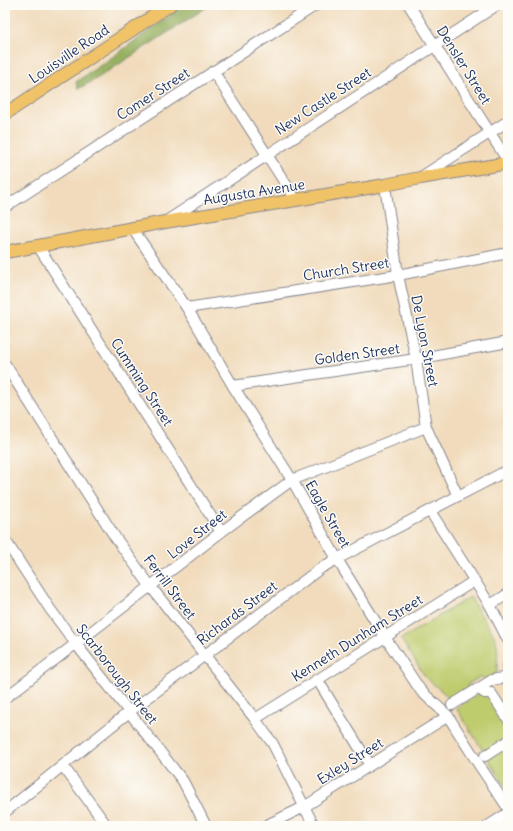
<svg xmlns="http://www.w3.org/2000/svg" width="513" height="831" font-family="Delius,sans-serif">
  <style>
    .green { fill: #bfcc6e; stroke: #6d7e66 }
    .forest { fill: #97b061; stroke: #597060 }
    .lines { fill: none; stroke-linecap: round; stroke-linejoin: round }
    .minor-casing { stroke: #86858d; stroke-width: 12 }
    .major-casing { stroke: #86858d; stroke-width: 14 }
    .minor { stroke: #fff; stroke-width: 10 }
    .major { stroke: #f1c369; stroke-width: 12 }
    .labels { text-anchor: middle; stroke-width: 3; stroke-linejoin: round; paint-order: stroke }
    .street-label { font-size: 14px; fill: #1b2f5e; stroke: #fdfcf7 }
  </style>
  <rect width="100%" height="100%" fill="#fdfcf7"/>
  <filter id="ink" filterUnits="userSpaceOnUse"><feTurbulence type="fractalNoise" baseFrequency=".025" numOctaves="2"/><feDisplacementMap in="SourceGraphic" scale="8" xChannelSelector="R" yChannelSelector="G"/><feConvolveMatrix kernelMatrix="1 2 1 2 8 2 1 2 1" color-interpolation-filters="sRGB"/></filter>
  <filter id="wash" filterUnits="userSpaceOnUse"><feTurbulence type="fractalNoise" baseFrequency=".012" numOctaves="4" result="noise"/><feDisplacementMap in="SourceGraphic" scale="16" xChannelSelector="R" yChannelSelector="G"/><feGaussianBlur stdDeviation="0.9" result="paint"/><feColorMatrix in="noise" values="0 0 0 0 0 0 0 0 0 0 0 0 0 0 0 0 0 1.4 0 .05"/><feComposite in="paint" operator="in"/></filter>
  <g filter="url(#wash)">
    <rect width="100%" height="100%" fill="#f1dbbc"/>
    <g class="green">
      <path d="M 470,597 L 495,637 C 499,648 497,661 497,673 L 487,680 L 480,677 L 468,684 L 467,693 L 452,702 L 444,693 L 426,678 L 401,639 Z"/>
      <path d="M 480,693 L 489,695 L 508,726 L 508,740 L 485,754 L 456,708 Z"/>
      <path d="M 508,743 L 508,790 L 487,757 Z"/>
    </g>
    <path class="forest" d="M 184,5 L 210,5 L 96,79 L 78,89 L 76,82 L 114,56 Z"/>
  </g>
  <g filter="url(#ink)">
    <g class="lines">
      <defs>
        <g id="minor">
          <path d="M 409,5 L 490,133 L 508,161"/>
          <path d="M 213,71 L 296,200"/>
          <path d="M 421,177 L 508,121"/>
          <path d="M 385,185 L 398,275 L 416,359 L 426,427 L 458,496"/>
          <path d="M 5,207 L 316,5"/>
          <path d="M 165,222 L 497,5"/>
          <path d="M 132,228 L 187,308 L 233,386 L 292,480 L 337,559 L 385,637 L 421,691 L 448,716 L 481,768 L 508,808"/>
          <path d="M 38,246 L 221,532"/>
          <path d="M 187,308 L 398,275 L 508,253"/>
          <path d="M 5,364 L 115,537 L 151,587 L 255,719 L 273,744 L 314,826"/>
          <path d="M 233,386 L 416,359 L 508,342"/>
          <path d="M 430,511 L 490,605 L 508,640"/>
          <path d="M 5,540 L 50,609 L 76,644 L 183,781 L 206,826"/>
          <path d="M 490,605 L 508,594"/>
          <path d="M 508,665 L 508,668"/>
          <path d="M 317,679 L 370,765"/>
          <path d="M 479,689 L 485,693 L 491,693 L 508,719"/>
          <path d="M 5,698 L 221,532 L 292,480 L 426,427"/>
          <path d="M 452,705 L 492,680 L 502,678"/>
          <path d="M 255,719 L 474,581"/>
          <path d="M 485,756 L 508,741"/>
          <path d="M 63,766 L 107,826"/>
          <path d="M 5,812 L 129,712 L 321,568 L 337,559 L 508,470"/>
          <path d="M 265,826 L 304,807 L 448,716"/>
          <path d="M 488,826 L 508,813"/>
        </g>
        <g id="major">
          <path d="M 5,114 L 170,5"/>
          <path d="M 5,252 L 38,246 L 165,222 L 385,185 L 420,178 L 508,163"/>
        </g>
      </defs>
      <use href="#minor" class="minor-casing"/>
      <use href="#major" class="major-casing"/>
      <use href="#minor" class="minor"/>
      <use href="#major" class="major"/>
    </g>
  </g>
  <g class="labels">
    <g class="street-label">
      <text transform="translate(69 54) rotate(-34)" y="5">Louisville Road</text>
      <text transform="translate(464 65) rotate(58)" y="5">Densler Street</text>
      <text transform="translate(153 94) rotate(-33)" y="5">Comer Street</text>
      <text transform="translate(323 101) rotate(-33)" y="5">New Castle Street</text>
      <text transform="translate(254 192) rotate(-9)" y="5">Augusta Avenue</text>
      <text transform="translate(346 269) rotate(-9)" y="5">Church Street</text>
      <text transform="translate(425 341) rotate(79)" y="5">De Lyon Street</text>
      <text transform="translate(357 354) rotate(-8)" y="5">Golden Street</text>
      <text transform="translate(142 382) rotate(57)" y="5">Cumming Street</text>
      <text transform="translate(328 514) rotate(60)" y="5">Eagle Street</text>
      <text transform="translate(197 534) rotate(-38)" y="5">Love Street</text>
      <text transform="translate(170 587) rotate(53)" y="5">Ferrill Street</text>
      <text transform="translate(237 613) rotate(-37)" y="5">Richards Street</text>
      <text transform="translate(357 638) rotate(-32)" y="5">Kenneth Dunham Street</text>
      <text transform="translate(117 674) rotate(52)" y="5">Scarborough Street</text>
      <text transform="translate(350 761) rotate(-32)" y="5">Exley Street</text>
    </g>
  </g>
  <rect width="513" height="831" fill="none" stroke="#fdfcf7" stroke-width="20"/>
</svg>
